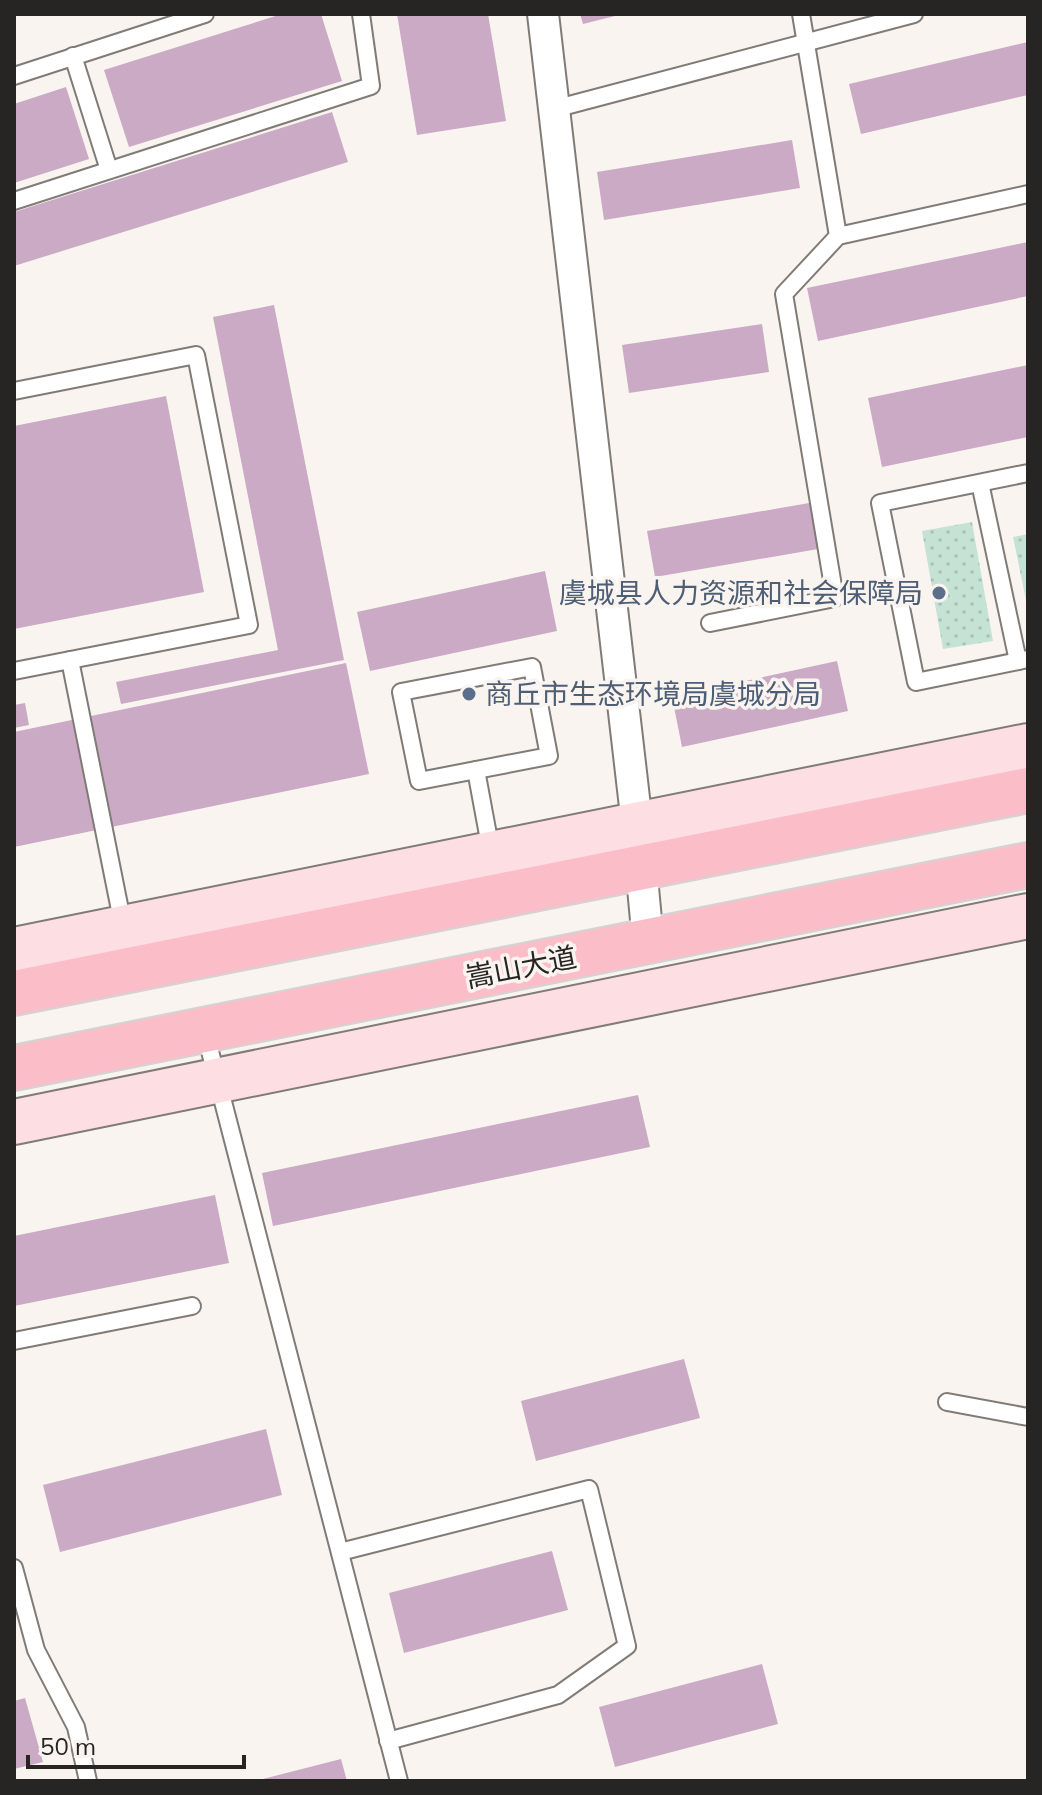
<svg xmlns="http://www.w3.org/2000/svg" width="1042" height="1795" font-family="Mulish,'Noto Sans SC',sans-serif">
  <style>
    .grass { fill: url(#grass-dots) }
    .building { fill: #caaac5 }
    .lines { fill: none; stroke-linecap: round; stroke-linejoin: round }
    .lane-casing { stroke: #807b77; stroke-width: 20 }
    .street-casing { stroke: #807b77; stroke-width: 34 }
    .secondary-casing { stroke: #807b77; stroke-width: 48 }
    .primary-casing { stroke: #d4d3d3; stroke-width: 48 }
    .lane { stroke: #fff; stroke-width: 16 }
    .street { stroke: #fff; stroke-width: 30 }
    .secondary { stroke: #fddee3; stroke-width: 44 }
    .primary { stroke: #fbbec8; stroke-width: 44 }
    .service-dot { fill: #5c6f8a; stroke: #f9f4ef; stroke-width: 3 }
    .labels { text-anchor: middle; stroke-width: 7; stroke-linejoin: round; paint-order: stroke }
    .service-label { font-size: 28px; fill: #4e5e75; stroke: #f9f4ef; text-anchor: end }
    .street-label { font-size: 28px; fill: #272523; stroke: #f9f4ef }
  </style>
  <defs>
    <pattern id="grass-dots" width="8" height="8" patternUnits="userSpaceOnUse" patternTransform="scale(2)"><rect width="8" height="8" fill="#c5e3d4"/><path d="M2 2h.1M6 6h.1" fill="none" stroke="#a9c3b6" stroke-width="1.8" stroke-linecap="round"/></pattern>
  </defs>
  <rect width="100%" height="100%" fill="#f9f4ef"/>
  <g class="grass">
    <path d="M 972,522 L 993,641 L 943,649 L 922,531 Z"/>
    <path d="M 1028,534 L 1028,610 L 1013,537 Z"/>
  </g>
  <g class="building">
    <path d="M 282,14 L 321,14 L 342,81 L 129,147 L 104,70 Z"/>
    <path d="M 397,14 L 488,14 L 506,121 L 417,135 Z"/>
    <path d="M 580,14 L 618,14 L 619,15 L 583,24 Z"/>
    <path d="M 1028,42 L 1028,95 L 861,134 L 849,84 Z"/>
    <path d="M 66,87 L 89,159 L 14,183 L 14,104 Z"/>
    <path d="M 332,112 L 348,162 L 14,266 L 14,212 Z"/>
    <path d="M 792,140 L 800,188 L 604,220 L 597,172 Z"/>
    <path d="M 1028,242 L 1028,296 L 818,341 L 807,288 Z"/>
    <path d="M 274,305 L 344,660 L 121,704 L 116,682 L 278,650 L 213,317 Z"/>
    <path d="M 762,324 L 769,372 L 629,393 L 622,345 Z"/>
    <path d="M 1028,365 L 1028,437 L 882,467 L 868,398 Z"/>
    <path d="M 166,396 L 204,592 L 14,629 L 14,426 Z"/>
    <path d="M 815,502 L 824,548 L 655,577 L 647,531 Z"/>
    <path d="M 545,571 L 557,631 L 370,671 L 357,612 Z"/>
    <path d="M 837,661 L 848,711 L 682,747 L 672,697 Z"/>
    <path d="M 346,663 L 369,774 L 14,847 L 14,732 Z"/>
    <path d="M 25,703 L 29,725 L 14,728 L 14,705 Z"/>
    <path d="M 638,1095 L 650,1147 L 273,1226 L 262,1173 Z"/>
    <path d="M 215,1195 L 229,1263 L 14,1306 L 14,1236 Z"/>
    <path d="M 684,1359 L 700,1418 L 536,1461 L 521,1401 Z"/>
    <path d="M 266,1429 L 282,1495 L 60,1552 L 43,1485 Z"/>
    <path d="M 552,1551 L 568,1610 L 404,1653 L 389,1593 Z"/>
    <path d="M 762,1664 L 778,1724 L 615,1767 L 599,1707 Z"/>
    <path d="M 25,1698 L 43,1762 L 14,1769 L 14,1701 Z"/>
    <path d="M 341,1759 L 347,1781 L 259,1781 L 259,1780 Z"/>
  </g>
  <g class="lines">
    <defs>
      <g id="lane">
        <path d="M 801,14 L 838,236"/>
        <path d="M 73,56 L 109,170"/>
        <path d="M 14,76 L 205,14"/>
        <path d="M 554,109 L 914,14"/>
        <path d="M 14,201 L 371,86 L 361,14"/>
        <path d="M 14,391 L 196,355 L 249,625 L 14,671"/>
        <path d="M 1028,473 L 880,503 L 916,682 L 1028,659"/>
        <path d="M 980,483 L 1018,661"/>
        <path d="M 710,623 L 835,598 L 784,294 L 838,236 L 1028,194"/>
        <path d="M 70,660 L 123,925"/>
        <path d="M 532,667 L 549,756 L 419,781 L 401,692 Z"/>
        <path d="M 476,770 L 491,851"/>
        <path d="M 205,1032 L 399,1781"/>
        <path d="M 14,1341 L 192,1306"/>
        <path d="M 947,1402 L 1028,1417"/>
        <path d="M 340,1552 L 589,1489 L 627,1646 L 558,1695 L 388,1741"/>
        <path d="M 14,1568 L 36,1650 L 76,1727 L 88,1781"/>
      </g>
      <path id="street" d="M 543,14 L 637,824 L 648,941"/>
      <g id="secondary">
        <path d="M 14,950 L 1028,746"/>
        <path d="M 14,1122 L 1028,916"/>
      </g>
      <g id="primary">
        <path d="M 14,993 L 1028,790"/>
        <path d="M 14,1068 L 1028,865"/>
      </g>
    </defs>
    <use href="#lane" class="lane-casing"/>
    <use href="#street" class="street-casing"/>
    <use href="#secondary" class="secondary-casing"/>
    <use href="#primary" class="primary-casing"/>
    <use href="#lane" class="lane"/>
    <use href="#street" class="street"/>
    <use href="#secondary" class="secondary"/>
    <use href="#primary" class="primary"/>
  </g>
  <g class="service-dot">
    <circle cx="939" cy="593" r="8"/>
    <circle cx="469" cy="694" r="8"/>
  </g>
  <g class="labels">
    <g class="service-label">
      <text x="923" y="603">虞城县人力资源和社会保障局</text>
      <text x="485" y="704" text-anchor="start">商丘市生态环境局虞城分局</text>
    </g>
    <g class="street-label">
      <text transform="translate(521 967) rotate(-11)" y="10">嵩山大道</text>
    </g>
  </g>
  <rect width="1042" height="1795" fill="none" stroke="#272523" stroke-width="32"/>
  <path d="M28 1755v12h216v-12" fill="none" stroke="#272523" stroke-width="4"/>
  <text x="40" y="1755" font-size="24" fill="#272523" stroke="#f9f4ef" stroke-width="6" paint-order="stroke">50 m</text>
</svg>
